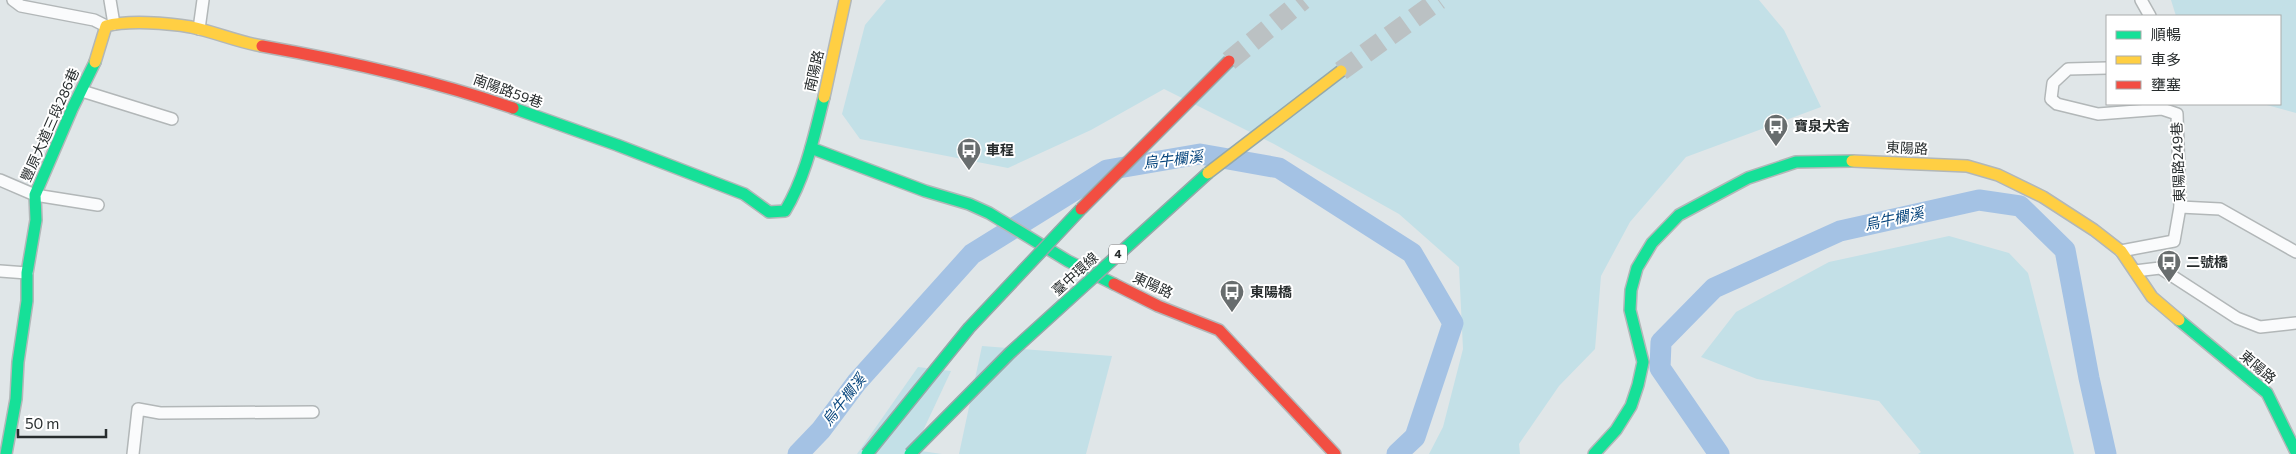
<svg xmlns="http://www.w3.org/2000/svg" width="2296" height="454" font-family="Commissioner,'Noto Sans TC',sans-serif">
  <style>
    .green { fill: #c3e0e7 }
    .lines { fill: none; stroke-linecap: round; stroke-linejoin: round }
    .river { stroke: #a4c2e4; stroke-width: 21 }
    .highway-tunnel { stroke: #bbc1c3; stroke-width: 20; stroke-dasharray: 20 10; stroke-linecap: butt }
    .street-casing { stroke: #b2b7b8; stroke-width: 14 }
    .fast-casing { stroke: #b2b7b8; stroke-width: 14 }
    .slow-casing { stroke: #b2b7b8; stroke-width: 14 }
    .jam-casing { stroke: #b2b7b8; stroke-width: 14 }
    .street { stroke: #fafbfc; stroke-width: 11 }
    .fast { stroke: #16e098; stroke-width: 11 }
    .slow { stroke: #ffcf43; stroke-width: 11 }
    .jam { stroke: #f24e42; stroke-width: 11 }
    .fast-bridge-casing { stroke: #95a8a9; stroke-width: 14; stroke-linecap: butt }
    .slow-bridge-casing { stroke: #95a8a9; stroke-width: 14; stroke-linecap: butt }
    .jam-bridge-casing { stroke: #95a8a9; stroke-width: 14; stroke-linecap: butt }
    .fast-bridge { stroke: #16e098; stroke-width: 11 }
    .slow-bridge { stroke: #ffcf43; stroke-width: 11 }
    .jam-bridge { stroke: #f24e42; stroke-width: 11 }
    .labels { text-anchor: middle; stroke-width: 4; stroke-linejoin: round; paint-order: stroke }
    .shield { fill: #fff; stroke: #686b6c; stroke-width: 1 }
    .shield-label { font-size: 12px; font-weight: bold; fill: #272c2d }
    .street-label { font-size: 14px; fill: #272c2d; stroke: #fff }
    .poi-label { font-size: 14px; font-weight: bold; fill: #272c2d; stroke: #fff; text-anchor: start }
    .water-label { font-size: 15px; font-style: italic; fill: #05447c; stroke: #fff }
  </style>
  <rect width="100%" height="100%" fill="#e0e6e8"/>
  <g class="green">
    <path d="M 886,0 L 1759,0 L 1784,30 L 1821,107 L 1686,157 L 1630,222 L 1601,276 L 1595,349 L 1559,386 L 1519,444 L 1520,454 L 1429,454 L 1443,427 L 1463,349 L 1459,267 L 1399,214 L 1274,144 L 1164,89 L 1091,130 L 1008,168 L 860,139 L 842,114 L 865,25 Z"/>
    <path d="M 2171,0 L 2296,0 L 2296,113 L 2263,104 L 2280,104 L 2280,16 L 2176,16 Z"/>
    <path d="M 1949,236 L 2009,253 L 2028,273 L 2074,454 L 1918,454 L 1921,452 L 1879,401 L 1757,379 L 1701,357 L 1736,312 L 1829,262 Z"/>
    <path d="M 982,346 L 1112,356 L 1086,454 L 959,454 Z"/>
    <path d="M 918,367 L 951,371 L 914,450 L 942,454 L 857,454 Z"/>
  </g>
  <g class="lines">
    <g class="river">
      <path d="M 798,454 L 821,430 L 857,382 L 972,254 L 1107,170 L 1200,154 L 1279,168 L 1412,253 L 1453,323 L 1415,437 L 1397,454"/>
      <path d="M 1719,454 L 1660,368 L 1661,342 L 1714,288 L 1840,231 L 1979,200 L 2020,206 L 2065,250 L 2089,378 L 2106,454"/>
    </g>
    <g class="highway-tunnel">
      <path d="M 1229,61 L 1303,0"/>
      <path d="M 1341,71 L 1439,0"/>
    </g>
    <defs>
      <g id="street">
        <path d="M 13,0 L 21,6 L 94,20 L 106,26"/>
        <path d="M 110,0 L 114,24"/>
        <path d="M 2141,0 L 2150,16"/>
        <path d="M 199,29 L 203,0"/>
        <path d="M 2107,68 L 2068,69 L 2053,83 L 2051,99 L 2057,104 L 2098,114 L 2162,109 L 2177,114 L 2180,207 L 2174,241 L 2121,251"/>
        <path d="M 82,91 L 172,119"/>
        <path d="M 0,180 L 35,195 L 98,205"/>
        <path d="M 2180,207 L 2220,209 L 2296,252"/>
        <path d="M 0,271 L 27,273"/>
        <path d="M 2135,271 L 2160,268 L 2237,318 L 2260,327 L 2296,323"/>
        <path d="M 133,454 L 138,409 L 160,413 L 313,412"/>
      </g>
      <g id="fast">
        <path d="M 513,108 L 617,145 L 744,194 L 769,212 L 785,211 C 806,176 814,136 824,97"/>
        <path d="M 811,148 L 925,191 L 969,204 L 989,213 L 1068,261 L 1114,284"/>
        <path d="M 2179,320 L 2267,393 L 2296,452"/>
        <path d="M 6,454 L 16,399 L 18,362 L 27,301 L 27,273 L 36,220 L 35,195 L 72,109 L 95,62"/>
        <path d="M 1594,454 L 1616,430 L 1631,406 L 1638,385 L 1643,362 L 1630,310 L 1631,290 L 1637,268 L 1652,243 L 1679,215 L 1748,178 L 1796,162 L 1852,161"/>
      </g>
      <g id="slow">
        <path d="M 95,62 L 106,26 C 128,20 168,23 191,27 C 215,32 238,42 262,46"/>
        <path d="M 824,97 L 845,0"/>
        <path d="M 1852,161 L 1967,166 L 1998,175 L 2043,197 L 2094,230 L 2121,251 L 2152,297 L 2179,320"/>
      </g>
      <g id="jam">
        <path d="M 262,46 C 347,61 432,80 513,108"/>
        <path d="M 1114,284 L 1158,306 L 1219,330 L 1335,454"/>
      </g>
    </defs>
    <use href="#street" class="street-casing"/>
    <use href="#fast" class="fast-casing"/>
    <use href="#slow" class="slow-casing"/>
    <use href="#jam" class="jam-casing"/>
    <use href="#street" class="street"/>
    <use href="#fast" class="fast"/>
    <use href="#slow" class="slow"/>
    <use href="#jam" class="jam"/>
    <defs>
      <g id="fast-bridge">
        <path d="M 867,454 L 969,328 L 1081,209"/>
        <path d="M 910,454 L 1010,353 L 1208,173"/>
      </g>
      <path id="slow-bridge" d="M 1208,173 L 1341,71"/>
      <path id="jam-bridge" d="M 1081,209 L 1229,61"/>
    </defs>
    <use href="#fast-bridge" class="fast-bridge-casing"/>
    <use href="#slow-bridge" class="slow-bridge-casing"/>
    <use href="#jam-bridge" class="jam-bridge-casing"/>
    <use href="#fast-bridge" class="fast-bridge"/>
    <use href="#slow-bridge" class="slow-bridge"/>
    <use href="#jam-bridge" class="jam-bridge"/>
  </g>
  <defs>
    <symbol id="bus-pin" viewBox="-11 -11 22 30"><path d="M0 17L-7.5 6A9.5 9.5 0 1 1 7.5 6Z" fill="#686d6e" stroke="#fff"/><path d="M-5-6H5V4H4V6H2V4H-2V6H-4V4H-5ZM-3.5-4V0h7V-4ZM-3.5 1.2v1.5H-2V1.2ZM2 1.2v1.5H3.5V1.2Z" fill="#fff"/></symbol>
  </defs>
  <g fill-rule="evenodd">
    <use href="#bus-pin" x="1762" y="112" width="28" height="38"/>
    <use href="#bus-pin" x="955" y="136" width="28" height="38"/>
    <use href="#bus-pin" x="2155" y="248" width="28" height="38"/>
    <use href="#bus-pin" x="1218" y="278" width="28" height="38"/>
  </g>
  <g class="labels">
    <rect class="shield" x="1109" y="244.5" width="18" height="19" rx="4"/>
    <g class="shield-label">
      <text x="1118" y="258">4</text>
    </g>
    <g class="street-label">
      <text transform="translate(814 71) rotate(-77)" y="5">南陽路</text>
      <text transform="translate(508 91) rotate(20)" y="5">南陽路59巷</text>
      <text transform="translate(50 125) rotate(-66)" y="5">豐原大道三段286巷</text>
      <text transform="translate(1907 148) rotate(3)" y="5">東陽路</text>
      <text transform="translate(2178 162) rotate(-92)" y="5">東陽路249巷</text>
      <text transform="translate(1075 274) rotate(-42)" y="5">臺中環線</text>
      <text transform="translate(1153 285) rotate(25)" y="5">東陽路</text>
      <text transform="translate(2258 367) rotate(41)" y="5">東陽路</text>
    </g>
    <g class="poi-label">
      <text x="1794" y="131">寶泉犬舍</text>
      <text x="986" y="155">車程</text>
      <text x="2186" y="267">二號橋</text>
      <text x="1250" y="297">東陽橋</text>
    </g>
    <g class="water-label">
      <text transform="translate(1173 160) rotate(-7)" y="5">烏牛欄溪</text>
      <text transform="translate(1894 219) rotate(-12)" y="5">烏牛欄溪</text>
      <text transform="translate(844 400) rotate(-52)" y="5">烏牛欄溪</text>
    </g>
  </g>
  <rect x="2106" y="15" width="175" height="90" fill="#ffffff" stroke="#a9abab"/>
  <rect x="2116" y="31" width="25" height="8" fill="#16e098" stroke="#a9abab"/>
  <text x="2151" y="40" font-size="15" fill="#272c2d">順暢</text>
  <rect x="2116" y="56" width="25" height="8" fill="#ffcf43" stroke="#a9abab"/>
  <text x="2151" y="65" font-size="15" fill="#272c2d">車多</text>
  <rect x="2116" y="81" width="25" height="8" fill="#f24e42" stroke="#a9abab"/>
  <text x="2151" y="90" font-size="15" fill="#272c2d">壅塞</text>
  <path d="M18 429v8h88v-8" fill="none" stroke="#272c2d" stroke-width="2.5"/>
  <text x="25" y="429" font-size="15" fill="#272c2d" stroke="#ffffff" stroke-width="4" paint-order="stroke">50 m</text>
</svg>
